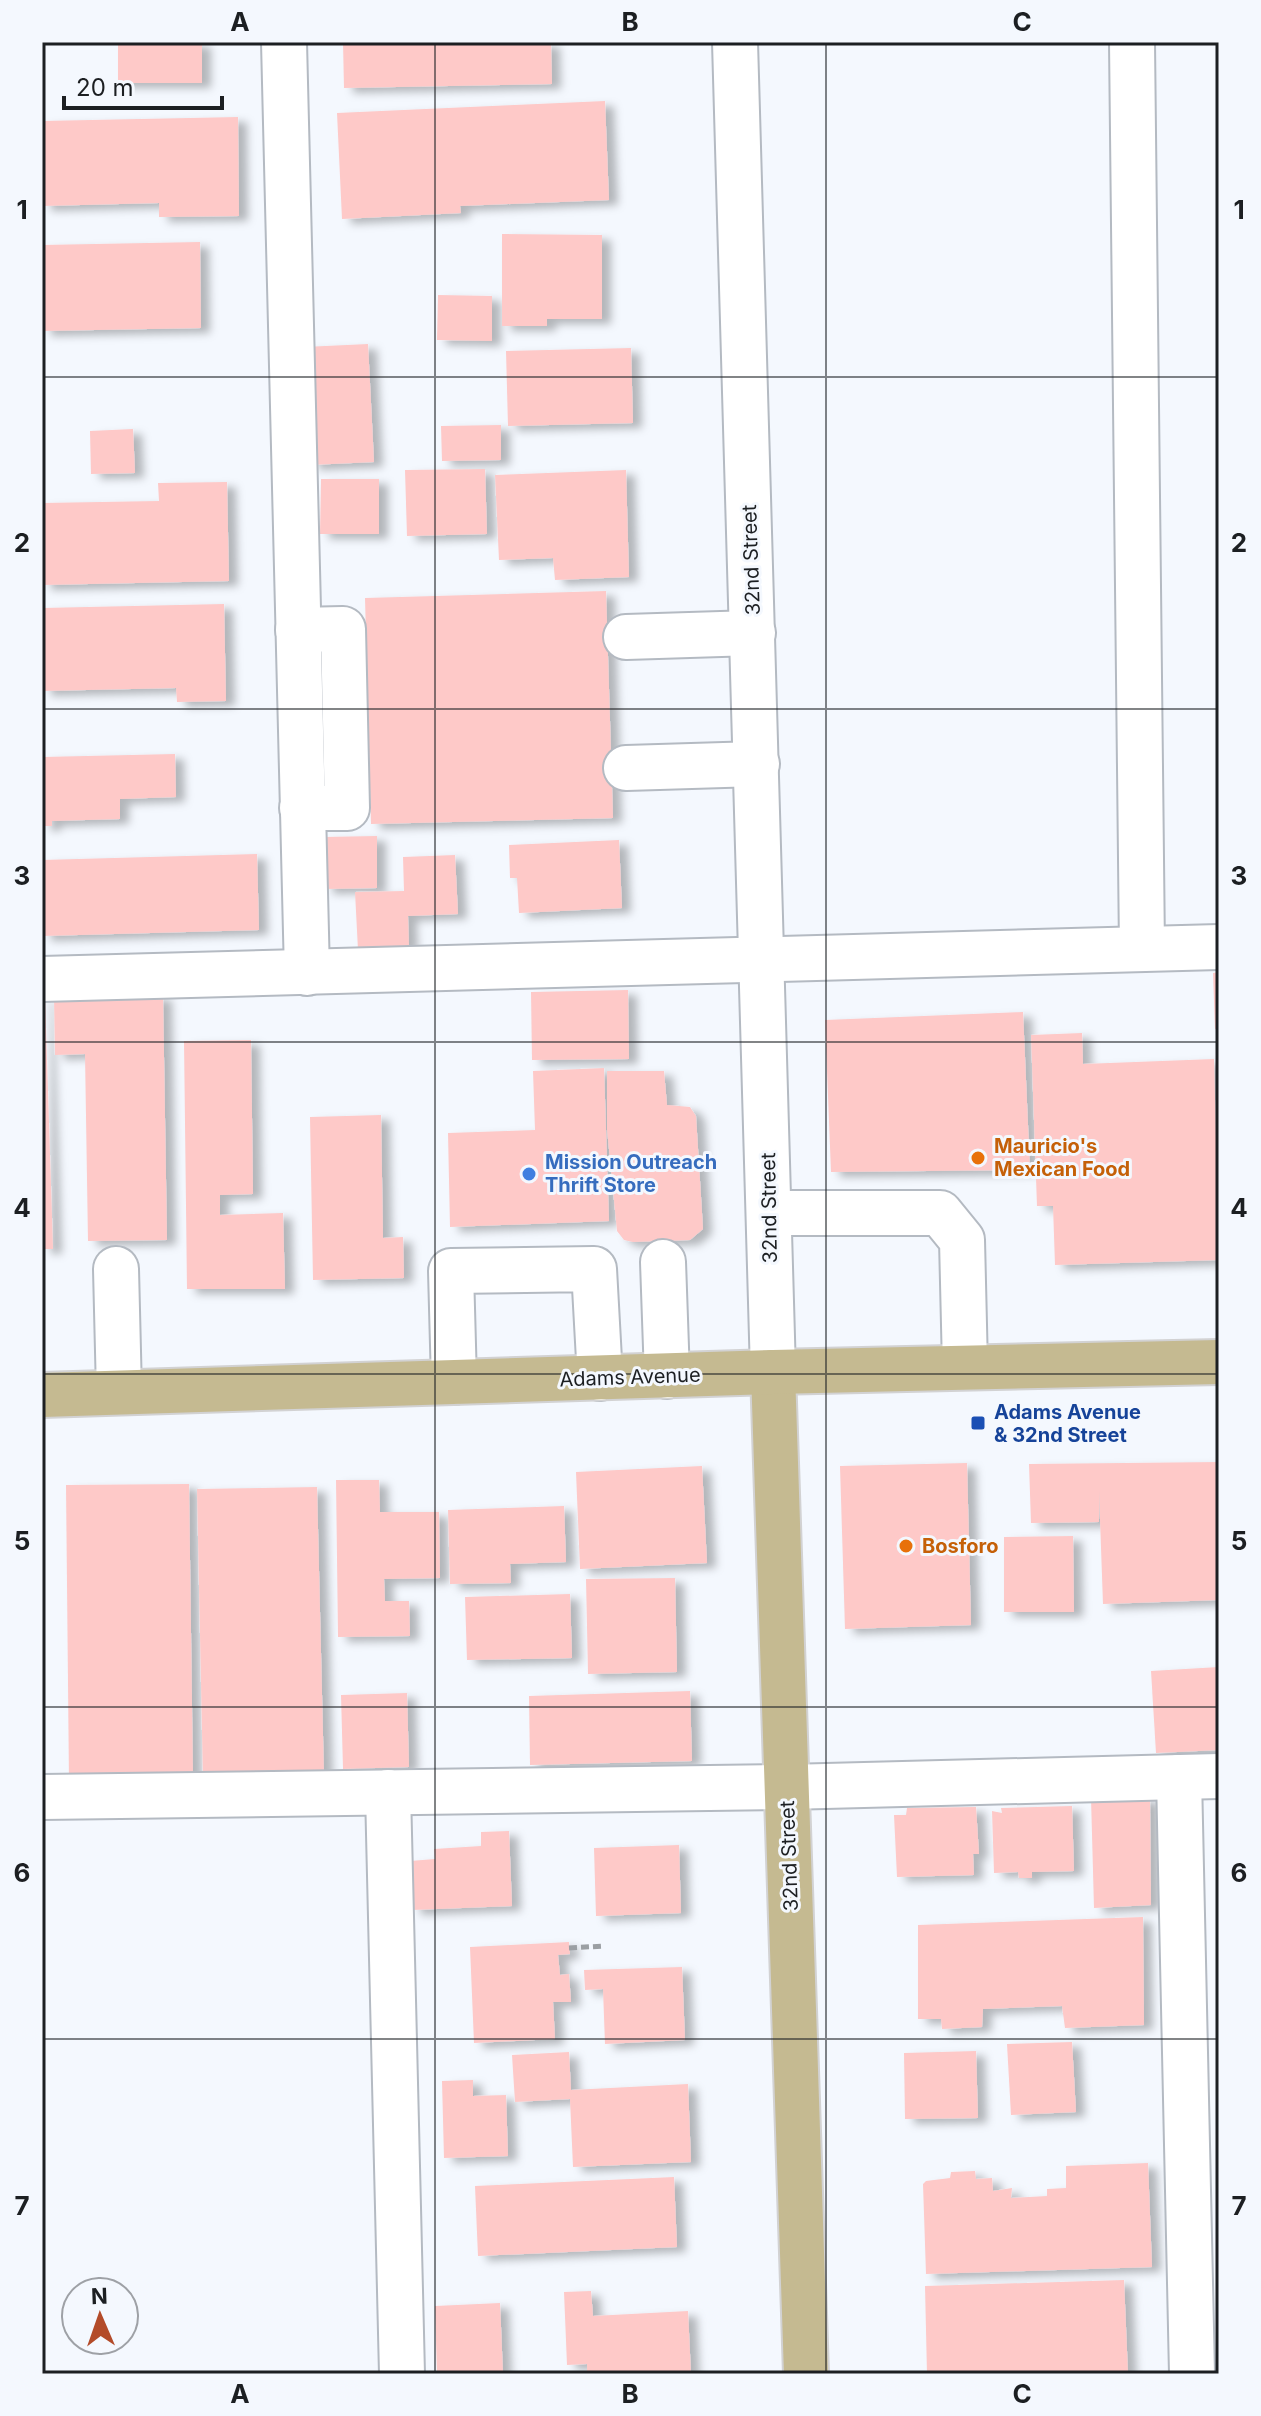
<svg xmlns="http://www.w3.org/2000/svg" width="1261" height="2416" font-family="Inter,sans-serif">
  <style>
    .building { fill: #fec9c8; filter: url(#shadow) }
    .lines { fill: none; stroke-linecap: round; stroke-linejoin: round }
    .minor-casing { stroke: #b4bac2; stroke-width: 48 }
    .major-casing { stroke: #d2d2d3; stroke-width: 48 }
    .path { stroke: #9b9fa3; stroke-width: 5; stroke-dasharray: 8 4; stroke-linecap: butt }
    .minor { stroke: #fff; stroke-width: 44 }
    .major { stroke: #c5ba91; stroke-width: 44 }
    .grid { fill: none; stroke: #1c1f22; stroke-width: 2; stroke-opacity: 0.55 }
    .food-dot { fill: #e8710a; stroke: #f4f8fe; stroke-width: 3 }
    .shop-dot { fill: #3f7fe0; stroke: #f4f8fe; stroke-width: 3 }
    .transit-dot { fill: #1a4fb4; stroke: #f4f8fe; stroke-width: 3 }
    .labels { text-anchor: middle; stroke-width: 6; stroke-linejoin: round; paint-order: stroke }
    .street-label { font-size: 20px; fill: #1c1f22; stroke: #f4f8fe }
    .food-label { font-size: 20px; font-weight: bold; fill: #c56008; stroke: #f4f8fe; text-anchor: start }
    .shop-label { font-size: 20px; font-weight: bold; fill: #366cbe; stroke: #f4f8fe; text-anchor: start }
    .transit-label { font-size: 20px; font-weight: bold; fill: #164399; stroke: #f4f8fe; text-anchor: start }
    .neatline { fill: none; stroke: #1c1f22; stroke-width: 3 }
    .grid-label { font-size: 26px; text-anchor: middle; font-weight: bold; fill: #1c1f22 }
  </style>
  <defs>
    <filter id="shadow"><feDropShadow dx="9" dy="5" stdDeviation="4" flood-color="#0004"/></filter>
  </defs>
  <rect width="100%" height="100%" fill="#f4f8fe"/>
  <g class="building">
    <rect x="118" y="42" width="84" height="41"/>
    <path d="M 343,42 L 551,42 L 552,84 L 344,88 Z"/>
    <path d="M 605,101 L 609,200 L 460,206 L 461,213 L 342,219 L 337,113 Z"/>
    <path d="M 238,117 L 239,216 L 159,217 L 159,203 L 42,206 L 42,121 Z"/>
    <path d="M 502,234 L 602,235 L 602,319 L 547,319 L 547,326 L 502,326 Z"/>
    <path d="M 200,242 L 201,328 L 42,331 L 42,245 Z"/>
    <path d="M 438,295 L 492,296 L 492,341 L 437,340 Z"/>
    <path d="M 368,344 L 374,462 L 310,465 L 304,347 Z"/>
    <path d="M 631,348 L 633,423 L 508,426 L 506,351 Z"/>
    <path d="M 501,425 L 501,460 L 442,461 L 441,426 Z"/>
    <path d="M 133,429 L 135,473 L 91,474 L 90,431 Z"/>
    <path d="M 485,469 L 487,534 L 407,536 L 405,470 Z"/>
    <path d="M 626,470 L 629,577 L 555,580 L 553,558 L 499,560 L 495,475 Z"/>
    <path d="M 321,479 L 379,479 L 379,534 L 320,534 Z"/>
    <path d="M 227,482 L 229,581 L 42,585 L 42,503 L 159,501 L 158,483 Z"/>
    <path d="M 606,591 L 613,818 L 371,824 L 365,598 Z"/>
    <path d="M 224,604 L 226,701 L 177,702 L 176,688 L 42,691 L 42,608 Z"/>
    <path d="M 175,754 L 176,797 L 120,799 L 120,819 L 52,821 L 52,826 L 42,826 L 42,757 Z"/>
    <path d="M 377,836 L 377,888 L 324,889 L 323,837 Z"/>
    <path d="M 619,840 L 622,908 L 519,913 L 517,878 L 510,878 L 509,845 Z"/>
    <path d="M 257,854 L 259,930 L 42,936 L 42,860 Z"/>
    <path d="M 455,855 L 458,914 L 408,916 L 409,947 L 358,950 L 355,892 L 404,891 L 403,857 Z"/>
    <path d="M 1219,972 L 1219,1028 L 1215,1029 L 1213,973 Z"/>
    <path d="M 628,990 L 629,1059 L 532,1060 L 531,992 Z"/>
    <path d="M 163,995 L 167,1240 L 88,1241 L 85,1054 L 55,1055 L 54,997 Z"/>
    <path d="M 42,996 L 45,996 L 53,1249 L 42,1249 Z"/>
    <path d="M 1023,1012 L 1030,1170 L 831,1172 L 825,1020 Z"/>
    <path d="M 1082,1033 L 1083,1064 L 1214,1059 L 1219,1260 L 1055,1265 L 1053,1206 L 1037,1206 L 1031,1035 Z"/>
    <path d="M 251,1040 L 253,1194 L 220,1195 L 220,1215 L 283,1213 L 285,1289 L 187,1289 L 184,1041 Z"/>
    <path d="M 604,1068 L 609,1221 L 450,1227 L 448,1133 L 535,1130 L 533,1071 Z"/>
    <path d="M 607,1071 L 664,1071 L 667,1105 L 690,1107 L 696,1116 L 703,1229 L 690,1240 L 633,1242 L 624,1240 L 617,1231 L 607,1129 Z"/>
    <path d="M 381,1115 L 383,1238 L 403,1237 L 404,1278 L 313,1280 L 310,1117 Z"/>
    <path d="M 1219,1462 L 1219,1600 L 1103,1604 L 1099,1491 L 1099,1522 L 1031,1523 L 1029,1464 Z"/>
    <path d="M 967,1463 L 971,1625 L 845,1629 L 840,1466 Z"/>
    <path d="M 702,1466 L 707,1563 L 580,1569 L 576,1472 Z"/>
    <path d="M 336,1480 L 379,1480 L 380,1512 L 439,1512 L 440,1578 L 384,1579 L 385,1601 L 409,1601 L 410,1636 L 338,1637 Z"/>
    <path d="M 189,1484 L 193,1779 L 69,1781 L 66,1485 Z"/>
    <path d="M 317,1487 L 324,1776 L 203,1779 L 197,1489 Z"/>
    <path d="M 564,1506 L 566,1562 L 510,1564 L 511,1583 L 450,1584 L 448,1510 Z"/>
    <path d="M 1073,1536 L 1074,1612 L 1004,1612 L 1004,1537 Z"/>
    <path d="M 675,1578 L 677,1672 L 588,1674 L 586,1579 Z"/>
    <path d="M 570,1594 L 572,1658 L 467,1660 L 465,1597 Z"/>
    <path d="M 1219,1667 L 1219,1750 L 1156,1753 L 1151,1671 Z"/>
    <path d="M 690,1691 L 692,1761 L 530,1765 L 529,1696 Z"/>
    <path d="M 407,1693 L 409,1767 L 343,1769 L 341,1695 Z"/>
    <path d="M 1150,1797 L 1151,1905 L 1094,1908 L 1091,1798 Z"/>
    <path d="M 1072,1806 L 1074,1871 L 1032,1872 L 1032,1878 L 1019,1878 L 1018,1872 L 994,1873 L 992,1811 L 1002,1813 L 1001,1808 Z"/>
    <path d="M 976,1807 L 979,1854 L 973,1854 L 974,1875 L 897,1877 L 894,1815 L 906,1815 L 907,1808 Z"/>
    <path d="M 509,1831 L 512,1906 L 412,1910 L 410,1861 L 435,1859 L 434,1849 L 481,1846 L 481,1832 Z"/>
    <path d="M 679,1845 L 681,1913 L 596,1916 L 594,1848 Z"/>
    <path d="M 1143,1917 L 1144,2025 L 1065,2028 L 1062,2006 L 983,2009 L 982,2027 L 942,2029 L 941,2019 L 918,2019 L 918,1925 Z"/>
    <path d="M 569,1942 L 570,1954 L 558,1955 L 560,1975 L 569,1974 L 571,2002 L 553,2002 L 555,2039 L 474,2043 L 470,1947 Z"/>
    <path d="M 682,1967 L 685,2040 L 605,2044 L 603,1989 L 585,1990 L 584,1970 Z"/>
    <path d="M 1072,2042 L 1076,2112 L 1011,2115 L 1007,2044 Z"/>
    <path d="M 976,2051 L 978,2118 L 905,2119 L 904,2053 Z"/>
    <path d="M 569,2052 L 571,2090 L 688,2084 L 691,2162 L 573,2167 L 570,2099 L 515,2102 L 512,2055 Z"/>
    <path d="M 473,2080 L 473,2096 L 506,2095 L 508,2156 L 444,2158 L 442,2081 Z"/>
    <path d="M 1148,2163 L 1152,2267 L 926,2274 L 923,2184 L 926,2181 L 950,2178 L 951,2172 L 975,2171 L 976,2179 L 992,2178 L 993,2191 L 1012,2188 L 1011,2198 L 1047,2196 L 1047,2189 L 1066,2188 L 1066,2166 Z"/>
    <path d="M 674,2177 L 677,2247 L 478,2256 L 475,2186 Z"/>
    <path d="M 1124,2280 L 1128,2374 L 927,2374 L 925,2286 Z"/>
    <path d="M 591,2291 L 593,2316 L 688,2311 L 691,2374 L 587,2374 L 587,2364 L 567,2365 L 564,2292 Z"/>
    <path d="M 500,2303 L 503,2374 L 437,2374 L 435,2306 Z"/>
  </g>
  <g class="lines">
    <defs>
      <g id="minor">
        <path d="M 284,42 L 307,973"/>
        <path d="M 735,42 L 773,1372"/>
        <path d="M 1132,42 L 1142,949"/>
        <path d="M 298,630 L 343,629 L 347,808 L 302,808"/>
        <path d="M 626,637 L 753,633"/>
        <path d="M 626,768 L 757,764"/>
        <path d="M 42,979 L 1219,947"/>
        <path d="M 770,1213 L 940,1213 L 962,1240 L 965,1367"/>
        <path d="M 663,1262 L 667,1376"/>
        <path d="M 116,1269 L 119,1392"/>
        <path d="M 454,1382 L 451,1271 L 594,1269 L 600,1378"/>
        <path d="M 1179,1777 L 1192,2374"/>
        <path d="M 388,1792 L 402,2374"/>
        <path d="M 42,1797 L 787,1787 L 1219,1776"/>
      </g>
      <g id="major">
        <path d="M 773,1372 L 806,2374"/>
        <path d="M 42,1395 L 773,1372 L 1219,1362"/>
      </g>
    </defs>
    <use href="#minor" class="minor-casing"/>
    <use href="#major" class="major-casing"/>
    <path class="path" d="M 569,1948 L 604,1946"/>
    <use href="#minor" class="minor"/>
    <use href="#major" class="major"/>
  </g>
  <path class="grid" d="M 435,42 L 435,2374M 826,42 L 826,2374M 42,377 L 1219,377M 42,709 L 1219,709M 42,1042 L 1219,1042M 42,1374 L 1219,1374M 42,1707 L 1219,1707M 42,2039 L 1219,2039"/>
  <g class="food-dot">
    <circle cx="978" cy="1158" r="8"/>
    <circle cx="906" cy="1546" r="8"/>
  </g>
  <circle class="shop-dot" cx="529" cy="1174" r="8"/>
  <rect class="transit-dot" x="970" y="1415" width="16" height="16" rx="4"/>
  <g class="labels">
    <g class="street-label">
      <text transform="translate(751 560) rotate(-92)" y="7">32nd Street</text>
      <text transform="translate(769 1208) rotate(-91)" y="7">32nd Street</text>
      <text transform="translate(630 1377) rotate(-2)" y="7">Adams Avenue</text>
      <text transform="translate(789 1856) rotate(-92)" y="7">32nd Street</text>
    </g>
    <g class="food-label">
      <text x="994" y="1153">Mauricio's<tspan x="994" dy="23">Mexican Food</tspan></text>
      <text x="922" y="1553">Bosforo</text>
    </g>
    <g class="shop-label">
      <text x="545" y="1169">Mission Outreach<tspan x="545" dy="23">Thrift Store</tspan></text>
    </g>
    <g class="transit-label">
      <text x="994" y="1419">Adams Avenue<tspan x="994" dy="23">&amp; 32nd Street</tspan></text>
    </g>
  </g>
  <rect width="1261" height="2416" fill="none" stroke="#f4f8fe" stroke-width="88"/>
  <g transform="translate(100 2316) rotate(358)"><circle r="38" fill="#f4f8fe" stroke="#9ea1a6" stroke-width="2"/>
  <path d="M0-6L14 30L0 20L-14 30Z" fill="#b34b29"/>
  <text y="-12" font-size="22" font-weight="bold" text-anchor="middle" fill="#1c1f22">N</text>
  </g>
  <path d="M64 96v12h158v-12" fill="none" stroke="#1c1f22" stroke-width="4"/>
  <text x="76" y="96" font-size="24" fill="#1c1f22" stroke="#f4f8fe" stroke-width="6" paint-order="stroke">20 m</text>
  <rect x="44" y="44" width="1173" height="2328" class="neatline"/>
  <g class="grid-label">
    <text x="240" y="31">A</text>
    <text x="630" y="31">B</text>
    <text x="1022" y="31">C</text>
    <text x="22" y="219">1</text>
    <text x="1239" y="219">1</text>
    <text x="22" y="552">2</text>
    <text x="1239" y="552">2</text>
    <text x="22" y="885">3</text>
    <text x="1239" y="885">3</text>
    <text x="22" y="1217">4</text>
    <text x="1239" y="1217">4</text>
    <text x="22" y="1550">5</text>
    <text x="1239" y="1550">5</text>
    <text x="22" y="1882">6</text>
    <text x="1239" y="1882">6</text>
    <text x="22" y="2215">7</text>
    <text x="1239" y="2215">7</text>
    <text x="240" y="2403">A</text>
    <text x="630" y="2403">B</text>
    <text x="1022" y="2403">C</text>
  </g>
</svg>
